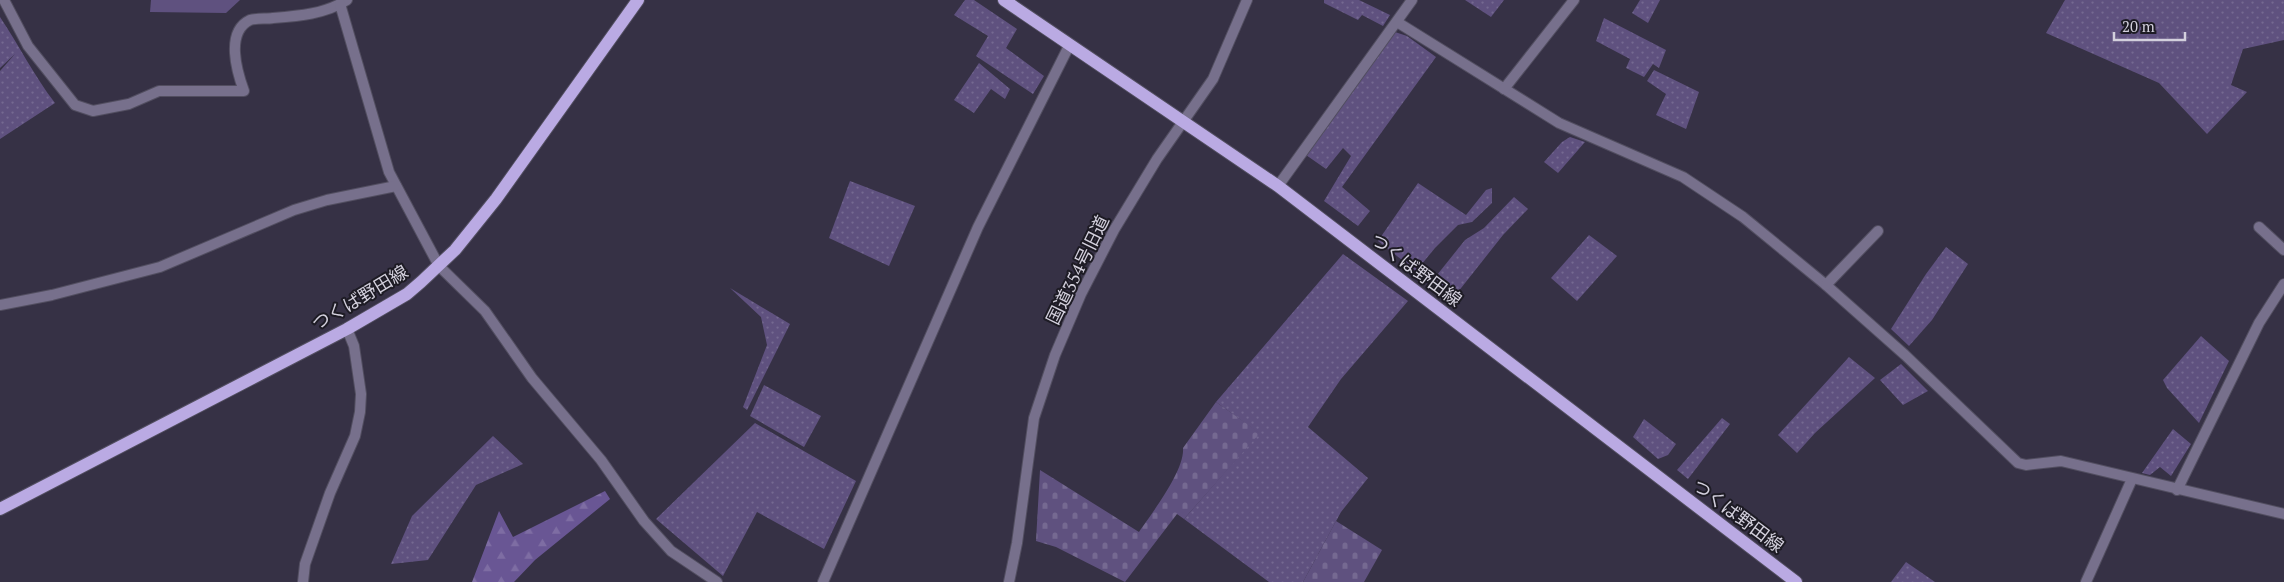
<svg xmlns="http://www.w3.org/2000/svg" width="2284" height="582" font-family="'PT Serif','Noto Sans JP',serif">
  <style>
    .grass { fill: url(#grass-dots) }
    .forest { fill: url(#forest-firs) }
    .cemetery { fill: url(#cemetery-stones) }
    .pitch { fill: #5f517f }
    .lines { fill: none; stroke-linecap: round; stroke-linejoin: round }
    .minor-casing { stroke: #524e60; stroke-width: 12 }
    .tertiary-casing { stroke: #524e60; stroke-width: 12 }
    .primary-casing { stroke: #524e60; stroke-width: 14 }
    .minor { stroke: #77708c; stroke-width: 10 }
    .tertiary { stroke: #77708c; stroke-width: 10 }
    .primary { stroke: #baaae3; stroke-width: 12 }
    .labels { text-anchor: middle; stroke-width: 4; stroke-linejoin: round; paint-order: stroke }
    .street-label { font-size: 18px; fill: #d3d0dd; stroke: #1d1b24 }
  </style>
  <defs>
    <pattern id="grass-dots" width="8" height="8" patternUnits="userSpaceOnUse" patternTransform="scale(1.25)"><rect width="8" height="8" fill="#5f517f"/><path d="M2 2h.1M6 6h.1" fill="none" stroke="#756991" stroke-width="1.8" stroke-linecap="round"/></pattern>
    <pattern id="forest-firs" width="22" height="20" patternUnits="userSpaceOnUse" patternTransform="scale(1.25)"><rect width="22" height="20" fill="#695694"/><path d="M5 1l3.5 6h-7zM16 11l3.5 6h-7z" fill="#7e6da3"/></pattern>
    <pattern id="cemetery-stones" width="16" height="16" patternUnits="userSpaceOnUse" patternTransform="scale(1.25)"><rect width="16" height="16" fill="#5f517f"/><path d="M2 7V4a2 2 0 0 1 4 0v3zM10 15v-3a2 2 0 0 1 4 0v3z" fill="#756991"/></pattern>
  </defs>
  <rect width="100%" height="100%" fill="#363145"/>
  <g class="grass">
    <path d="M 965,0 L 974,0 L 1017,29 L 1006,48 L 1044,76 L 1033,94 L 976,56 L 988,36 L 954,15 Z"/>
    <path d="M 1324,0 L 1359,0 L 1390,15 L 1383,26 L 1362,15 L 1358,20 L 1324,3 Z"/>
    <path d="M 1465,0 L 1504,0 L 1491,17 Z"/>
    <path d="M 1640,0 L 1660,0 L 1648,23 L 1632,13 Z"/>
    <path d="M 2065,0 L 2284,0 L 2284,40 L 2243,49 L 2231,85 L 2247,92 L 2207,134 L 2159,83 L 2046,33 Z"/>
    <path d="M 0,17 C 19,45 34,76 55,103 L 0,139 L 0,71 L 15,54 L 0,68 Z"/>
    <path d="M 1604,18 L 1666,50 L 1659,68 L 1653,64 L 1644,77 L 1626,68 L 1630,59 L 1596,41 Z"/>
    <path d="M 1395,32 L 1407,36 L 1436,57 L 1342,187 L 1370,211 L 1358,226 L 1324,201 L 1351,156 L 1343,148 L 1326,169 L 1306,155 Z"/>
    <path d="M 979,63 L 1010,89 L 1005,99 L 991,89 L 974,113 L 954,100 Z"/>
    <path d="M 1654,70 L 1699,92 L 1686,129 L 1656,115 L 1666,94 L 1647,81 Z"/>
    <path d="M 1570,137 L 1585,142 L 1558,173 L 1544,162 L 1562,142 Z"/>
    <path d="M 850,181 L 915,206 L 889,266 L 829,238 Z"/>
    <path d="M 1418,183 L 1466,215 L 1486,190 L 1492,188 L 1492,203 L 1472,222 L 1458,225 L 1435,248 L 1416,271 L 1378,241 Z"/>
    <path d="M 1514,197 L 1528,209 L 1503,235 L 1454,297 L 1433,280 L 1465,240 L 1484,228 Z"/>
    <path d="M 1589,235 L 1617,256 L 1577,301 L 1551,278 Z"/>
    <path d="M 1946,247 L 1968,264 L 1932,320 L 1909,346 L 1891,329 L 1926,274 Z"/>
    <path d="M 1343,254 L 1408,301 L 1341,379 L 1308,427 L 1368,478 L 1341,512 L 1303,582 L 1269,582 L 1184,519 L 1259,433 L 1216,402 Z"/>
    <path d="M 730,288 L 790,324 L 747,410 L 743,407 L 767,345 L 761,317 Z"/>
    <path d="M 2201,336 L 2229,361 L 2199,423 L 2167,388 L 2163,380 Z"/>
    <path d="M 1849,357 L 1875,378 L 1815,433 L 1797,453 L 1778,435 Z"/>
    <path d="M 1901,364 L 1928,391 L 1903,405 L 1880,380 Z"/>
    <path d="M 764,385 L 821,416 L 804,447 L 750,416 Z"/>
    <path d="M 1722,418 L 1730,424 L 1688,479 L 1677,470 Z"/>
    <path d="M 1644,419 L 1676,444 L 1668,455 L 1658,459 L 1633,437 Z"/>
    <path d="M 755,423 L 856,481 L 824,549 L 757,512 L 723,576 L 656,519 Z"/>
    <path d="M 2173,429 L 2191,444 L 2171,476 L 2160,467 L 2150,475 L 2142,473 Z"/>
    <path d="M 493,436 L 523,464 L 476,485 L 428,560 L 391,564 L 412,516 Z"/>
    <path d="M 1906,562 L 1935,582 L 1891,582 Z"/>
  </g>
  <path class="forest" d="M 605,491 L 610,499 L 535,560 L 514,582 L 472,582 L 499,511 L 513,537 Z"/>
  <g class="cemetery">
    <path d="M 1216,402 L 1260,433 L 1184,519 L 1177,514 L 1125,582 L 1056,547 L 1036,541 L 1040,470 L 1139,532 C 1152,513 1185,470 1183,448 Z"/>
    <path d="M 1336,521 L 1382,550 L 1364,582 L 1303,582 Z"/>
  </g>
  <path class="pitch" d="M 151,0 L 240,0 L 226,13 L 150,12 Z"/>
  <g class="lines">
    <defs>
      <g id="minor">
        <path d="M 4,0 L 28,46 L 75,105 L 93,111 L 129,104 L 159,91 L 244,91 C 237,72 225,32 250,20 C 256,18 267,19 273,18 C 299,16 325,14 347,0"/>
        <path d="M 340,4 L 389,172 L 439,266 L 485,311 L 532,378 L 601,460 L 644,521 L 671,551 L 717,582"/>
        <path d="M 1397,22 L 1559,123 L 1683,177 L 1743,217 L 1826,285 L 1905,355 L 2018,463 L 2026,465 L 2061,461 L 2284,514"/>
        <path d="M 1504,89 L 1574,0"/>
        <path d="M 1278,186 L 1412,0"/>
        <path d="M 2259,227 L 2284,250"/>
        <path d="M 1826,285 L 1878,231"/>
        <path d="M 0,305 L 52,295 L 160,267 L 294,210 L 327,200 L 396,186"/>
        <path d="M 2177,490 L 2259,323 L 2284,284"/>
        <path d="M 303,582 L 305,564 L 330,493 L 355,436 L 360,412 L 361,394 L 354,346 L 347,329"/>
        <path d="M 823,582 L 978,227 L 1069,46"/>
        <path d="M 2086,582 L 2132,479"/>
      </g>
      <path id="tertiary" d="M 1009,582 L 1017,543 L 1034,418 L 1055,355 L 1081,294 L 1114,230 L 1157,159 L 1213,79 L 1247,0"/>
      <g id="primary">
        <path d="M 1004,0 L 1278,186 L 1796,582"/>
        <path d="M 0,509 L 347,329 L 407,294 L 421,282 L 455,250 L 496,199 L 638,0"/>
      </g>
    </defs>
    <use href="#minor" class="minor-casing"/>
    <use href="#tertiary" class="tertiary-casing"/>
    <use href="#primary" class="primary-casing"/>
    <use href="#minor" class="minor"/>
    <use href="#tertiary" class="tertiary"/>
    <use href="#primary" class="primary"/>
  </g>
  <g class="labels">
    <g class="street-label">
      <text transform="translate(1078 270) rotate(-64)" y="6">国道354号旧道</text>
      <text transform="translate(1416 270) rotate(37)" y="6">つくば野田線</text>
      <text transform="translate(360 298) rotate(-31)" y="6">つくば野田線</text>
      <text transform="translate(1738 516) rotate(37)" y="6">つくば野田線</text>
    </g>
  </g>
  <path d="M2114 32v8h71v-8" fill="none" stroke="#d3d0dd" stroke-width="2.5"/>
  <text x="2122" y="32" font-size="15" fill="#d3d0dd" stroke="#1d1b24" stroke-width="4" paint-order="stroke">20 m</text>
</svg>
